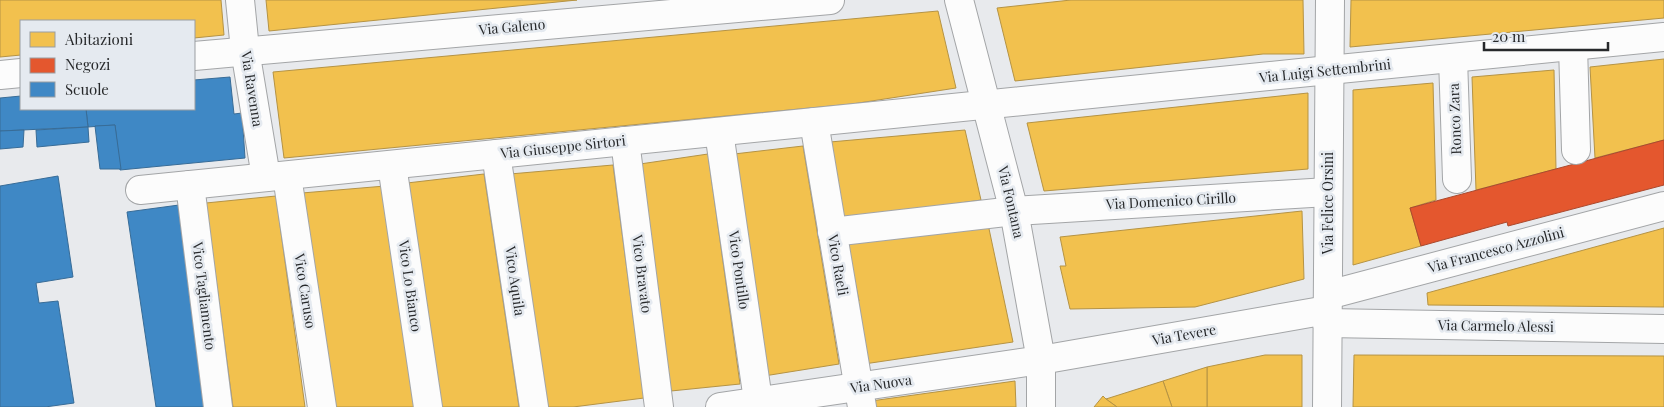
<svg xmlns="http://www.w3.org/2000/svg" width="1664" height="407" font-family="'Playfair Display',serif">
  <style>
    .homes { fill: #f2c14e; stroke: #b59344 }
    .shops { fill: #e4572e; stroke: #ab492d }
    .schools { fill: #3f88c5; stroke: #386c97 }
    .lines { fill: none; stroke-linecap: round; stroke-linejoin: round }
    .minor-casing { stroke: #a3a5a7; stroke-width: 30 }
    .minor { stroke: #fcfcfc; stroke-width: 28 }
    .labels { text-anchor: middle; stroke-width: 5; stroke-linejoin: round; paint-order: stroke }
    .street-label { font-size: 14px; fill: #27292b; stroke: #e5eaf0 }
  </style>
  <rect width="100%" height="100%" fill="#e8eaed"/>
  <g class="homes">
    <path d="M 0,0 L 221,0 L 224,35 L 194,38 L 194,21 L 21,21 L 21,55 L 0,57 Z"/>
    <path d="M 266,0 L 577,0 L 269,31 Z"/>
    <path d="M 1071,0 L 1303,0 L 1304,54 L 1263,54 L 1015,81 L 997,8 Z"/>
    <path d="M 1351,0 L 1664,0 L 1664,18 L 1350,47 Z"/>
    <path d="M 938,11 L 956,88 L 852,104 L 284,158 L 273,72 Z"/>
    <path d="M 1664,59 L 1664,140 L 1595,158 L 1590,67 Z"/>
    <path d="M 1554,70 L 1556,169 L 1476,190 L 1472,77 Z"/>
    <path d="M 1433,83 L 1436,200 L 1410,208 L 1421,246 L 1353,265 L 1353,90 Z"/>
    <path d="M 1308,93 L 1308,169 L 1044,191 L 1027,123 Z"/>
    <path d="M 965,130 L 981,200 L 842,220 L 830,142 Z"/>
    <path d="M 803,146 L 839,364 L 764,376 L 734,154 Z"/>
    <path d="M 708,154 L 740,384 L 671,391 L 640,164 Z"/>
    <path d="M 613,165 L 644,398 L 573,407 L 545,407 L 510,174 Z"/>
    <path d="M 484,174 L 519,407 L 440,407 L 407,183 Z"/>
    <path d="M 385,186 L 415,407 L 331,407 L 302,193 Z"/>
    <path d="M 276,196 L 305,407 L 233,407 L 206,203 Z"/>
    <path d="M 1302,211 L 1304,279 L 1195,307 L 1070,309 L 1060,266 L 1066,266 L 1060,237 Z"/>
    <path d="M 988,224 L 1013,342 L 864,364 L 852,302 L 859,301 L 847,244 Z"/>
    <path d="M 1664,228 L 1664,307 L 1428,305 L 1427,293 Z"/>
    <path d="M 1265,355 L 1302,355 L 1302,407 L 1207,407 L 1207,367 Z"/>
    <path d="M 1354,355 L 1664,356 L 1664,407 L 1353,407 Z"/>
    <path d="M 1207,367 L 1207,407 L 1172,407 L 1163,381 Z"/>
    <path d="M 1015,381 L 1016,407 L 872,407 L 871,401 Z"/>
    <path d="M 1163,381 L 1172,407 L 1117,407 L 1106,399 Z"/>
    <path d="M 1103,396 L 1106,399 L 1117,407 L 1094,407 Z"/>
  </g>
  <path class="shops" d="M 1664,140 L 1664,185 L 1508,226 L 1507,222 L 1421,246 L 1410,208 Z"/>
  <g class="schools">
    <path d="M 230,77 L 234,114 L 242,113 L 245,158 L 120,170 L 115,125 L 88,127 L 86,109 L 194,109 L 194,80 Z"/>
    <path d="M 21,96 L 21,109 L 86,109 L 88,127 L 0,131 L 0,98 Z"/>
    <path d="M 115,125 L 121,169 L 100,169 L 95,126 Z"/>
    <path d="M 88,127 L 89,142 L 37,147 L 36,130 Z"/>
    <path d="M 24,130 L 23,147 L 0,149 L 0,131 Z"/>
    <path d="M 58,176 L 73,277 L 36,283 L 39,303 L 58,301 L 74,403 L 45,407 L 0,407 L 0,186 Z"/>
    <path d="M 179,205 L 205,407 L 156,407 L 127,212 Z"/>
  </g>
  <g class="lines">
    <defs>
      <g id="minor">
        <path d="M 240,0 L 245,50 L 266,177"/>
        <path d="M 959,0 L 1014,211 L 1041,360 L 1041,407"/>
        <path d="M 1573,46 L 1576,150"/>
        <path d="M 194,56 L 830,0"/>
        <path d="M 1453,58 L 1457,179"/>
        <path d="M 0,75 L 21,73"/>
        <path d="M 814,122 L 862,407"/>
        <path d="M 719,132 L 759,407"/>
        <path d="M 625,141 L 659,407"/>
        <path d="M 496,154 L 534,407"/>
        <path d="M 392,165 L 428,407"/>
        <path d="M 287,176 L 322,407"/>
        <path d="M 190,185 L 218,407"/>
        <path d="M 140,190 L 1329,70 L 1664,37"/>
        <path d="M 832,232 L 1014,211 L 1328,192"/>
        <path d="M 1328,295 L 1664,206"/>
        <path d="M 1327,323 L 1664,329"/>
        <path d="M 720,407 L 1041,360 L 1327,310"/>
        <path d="M 1327,407 L 1330,0"/>
      </g>
    </defs>
    <use href="#minor" class="minor-casing"/>
    <use href="#minor" class="minor"/>
  </g>
  <g class="labels">
    <g class="street-label">
      <text transform="translate(512 27) rotate(-5)" y="5">Via Galeno</text>
      <text transform="translate(1325 71) rotate(-6)" y="5">Via Luigi Settembrini</text>
      <text transform="translate(252 89) rotate(81)" y="5">Via Ravenna</text>
      <text transform="translate(1455 119) rotate(-92)" y="5">Ronco Zara</text>
      <text transform="translate(563 147) rotate(-6)" y="5">Via Giuseppe Sirtori</text>
      <text transform="translate(1171 201) rotate(-3)" y="5">Via Domenico Cirillo</text>
      <text transform="translate(1011 202) rotate(77)" y="5">Via Fontana</text>
      <text transform="translate(1328 203) rotate(-90)" y="5">Via Felice Orsini</text>
      <text transform="translate(1496 250) rotate(-15)" y="5">Via Francesco Azzolini</text>
      <text transform="translate(838 265) rotate(80)" y="5">Vico Raeli</text>
      <text transform="translate(739 270) rotate(82)" y="5">Vico Pontillo</text>
      <text transform="translate(642 274) rotate(83)" y="5">Vico Bravato</text>
      <text transform="translate(515 281) rotate(82)" y="5">Vico Aquila</text>
      <text transform="translate(410 286) rotate(82)" y="5">Vico Lo Bianco</text>
      <text transform="translate(305 291) rotate(81)" y="5">Vico Caruso</text>
      <text transform="translate(204 296) rotate(83)" y="5">Vico Tagliamento</text>
      <text transform="translate(1496 326) rotate(1)" y="5">Via Carmelo Alessi</text>
      <text transform="translate(1184 335) rotate(-10)" y="5">Via Tevere</text>
      <text transform="translate(881 384) rotate(-8)" y="5">Via Nuova</text>
    </g>
  </g>
  <rect x="20" y="20" width="175" height="90" fill="#e5eaf0" stroke="#999da1"/>
  <rect x="30" y="32" width="25" height="15" fill="#f2c14e" stroke="#999da1"/>
  <text x="65" y="45" font-size="15" fill="#27292b">Abitazioni</text>
  <rect x="30" y="58" width="25" height="15" fill="#e4572e" stroke="#999da1"/>
  <text x="65" y="70" font-size="15" fill="#27292b">Negozi</text>
  <rect x="30" y="82" width="25" height="15" fill="#3f88c5" stroke="#999da1"/>
  <text x="65" y="95" font-size="15" fill="#27292b">Scuole</text>
  <path d="M1484 42v8h124v-8" fill="none" stroke="#27292b" stroke-width="2.5"/>
  <text x="1492" y="42" font-size="15" fill="#27292b" stroke="#e5eaf0" stroke-width="4" paint-order="stroke">20 m</text>
</svg>
